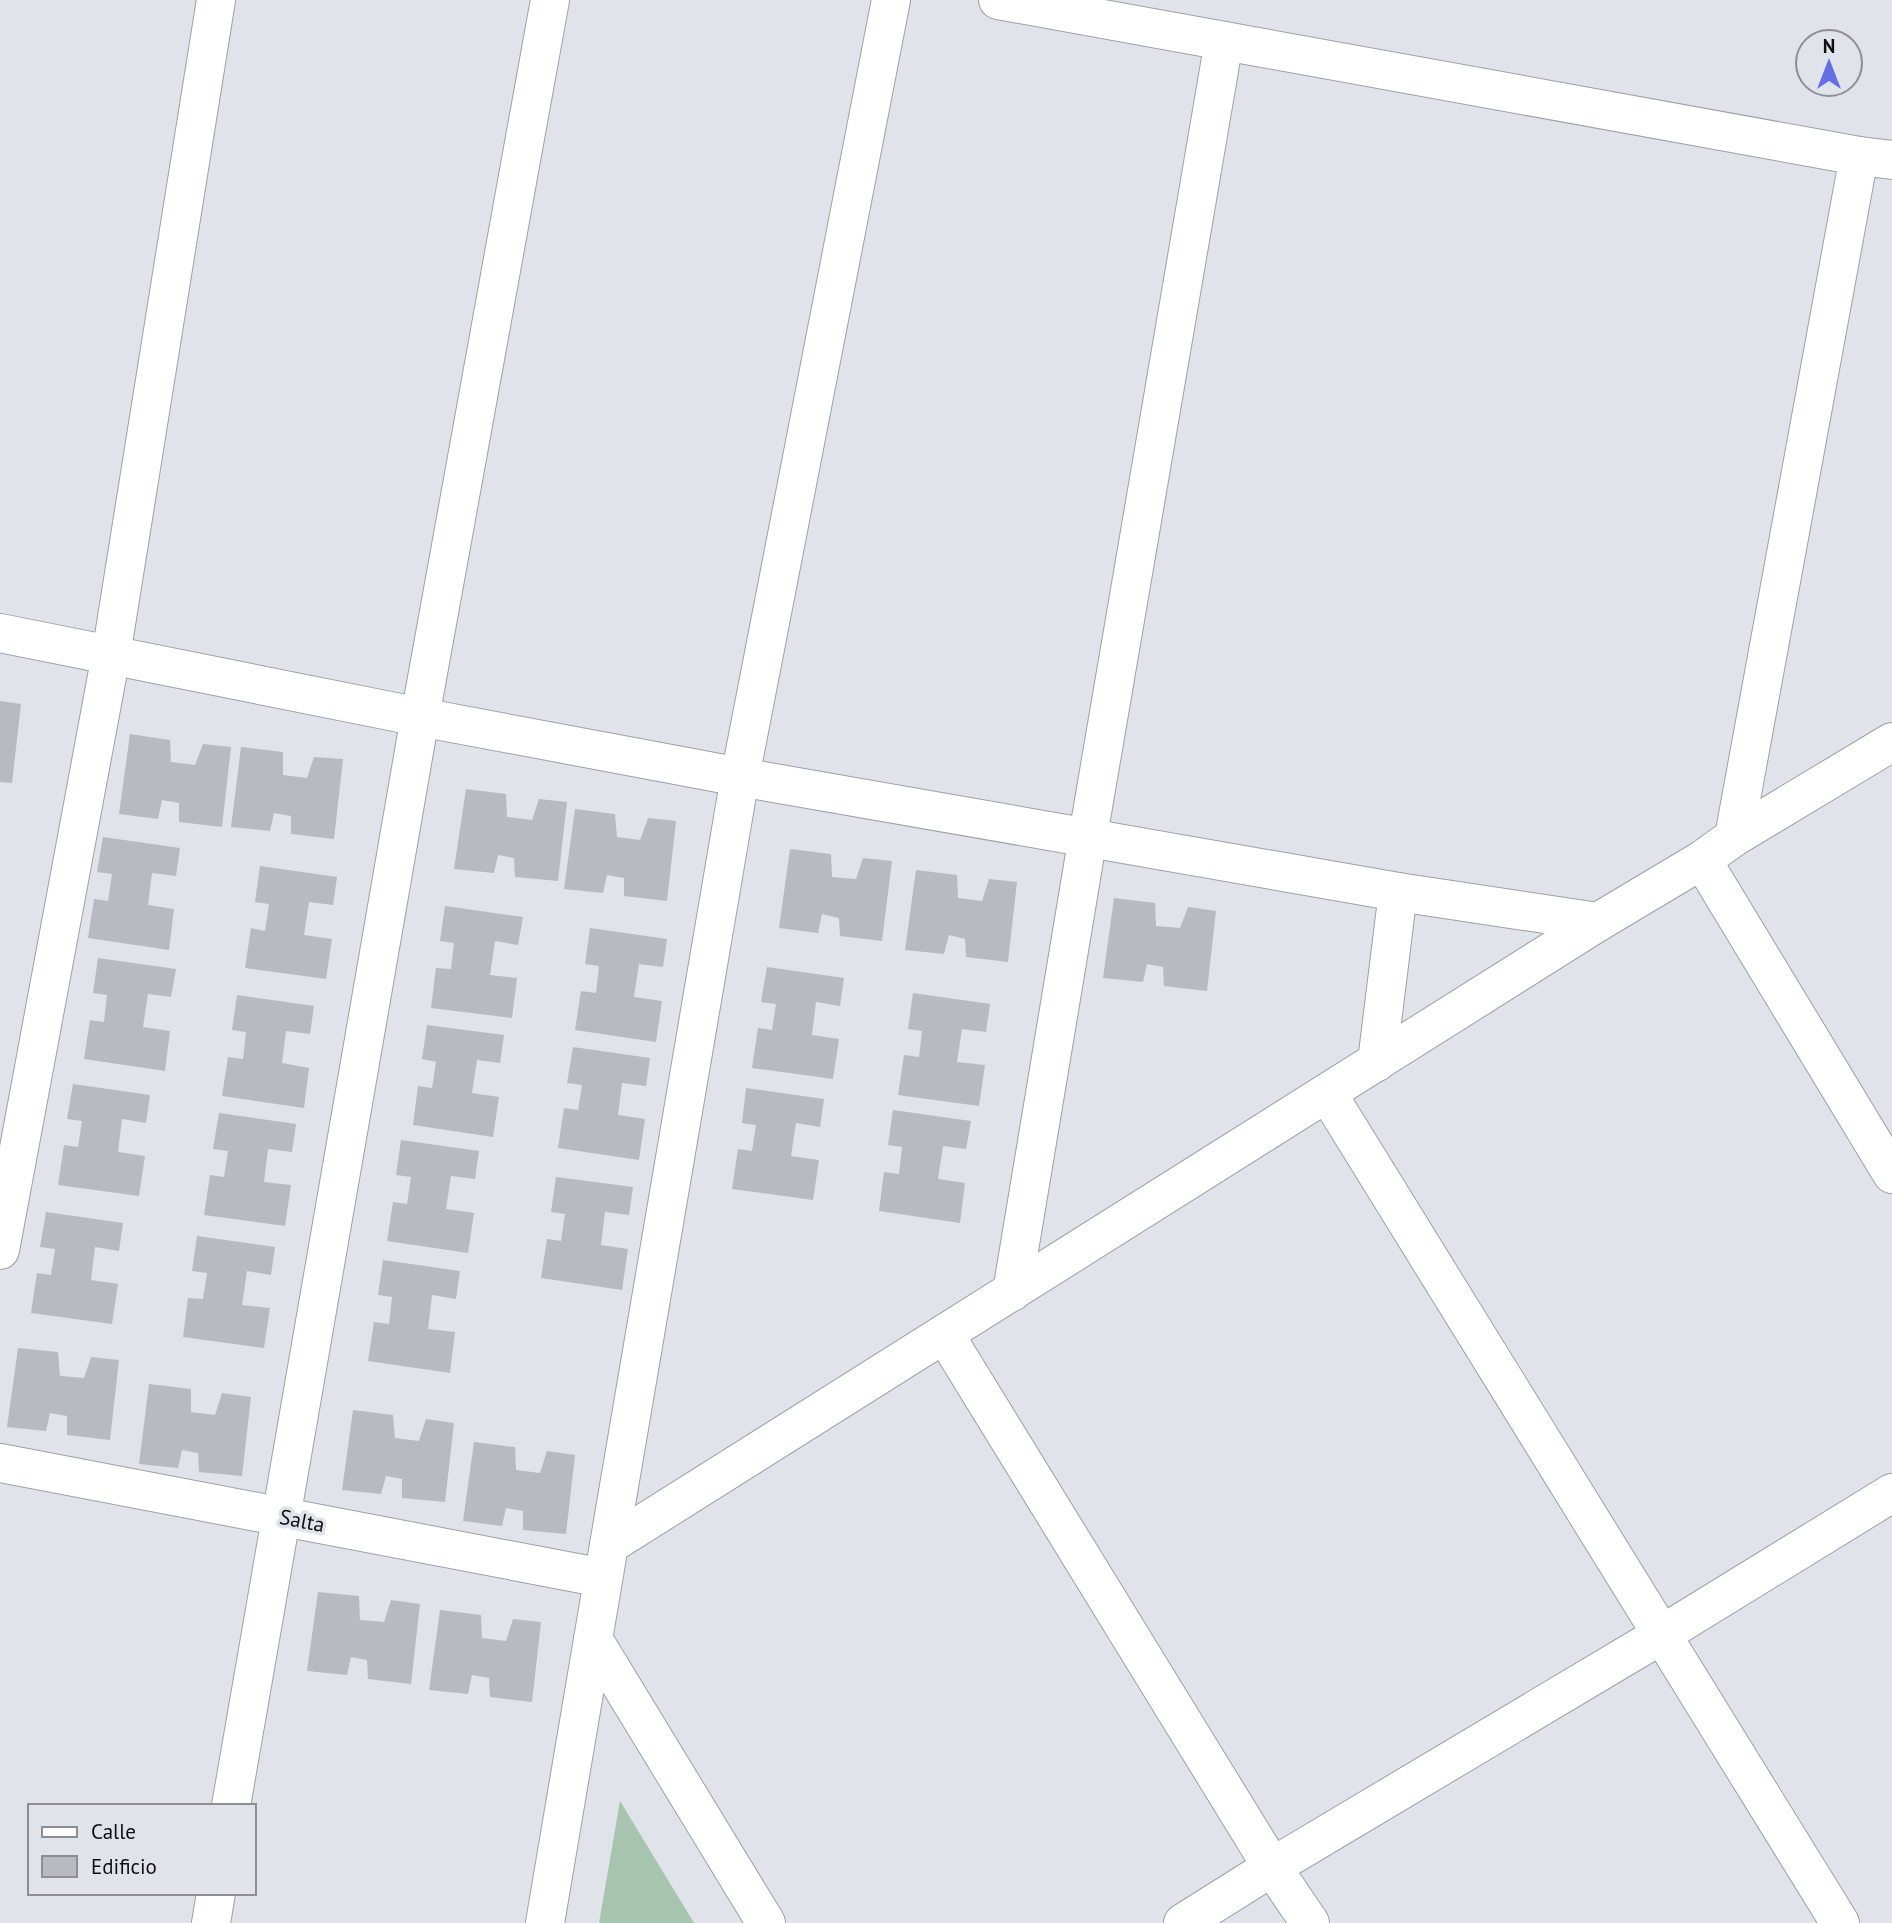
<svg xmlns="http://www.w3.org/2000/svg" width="1892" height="1923" font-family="'PT Sans',sans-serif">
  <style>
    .green { fill: #a7c5ae }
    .building { fill: #b7bac1 }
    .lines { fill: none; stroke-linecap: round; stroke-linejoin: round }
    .minor-casing { stroke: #9ea0a7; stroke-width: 40 }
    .minor { stroke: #fff; stroke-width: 38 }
    .labels { text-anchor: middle; stroke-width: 7; stroke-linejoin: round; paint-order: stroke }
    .street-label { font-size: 21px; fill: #0e0f12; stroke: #e0e3ea }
  </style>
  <rect width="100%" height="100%" fill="#e0e3ea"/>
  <path class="green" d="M 620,1801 L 694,1923 L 599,1923 Z"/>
  <g class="building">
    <path d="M 0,701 L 21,704 L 12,783 L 0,782 Z"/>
    <path d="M 130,734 L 170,740 L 171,762 L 195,765 L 203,744 L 231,747 L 222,827 L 179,822 L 179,803 L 162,800 L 158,819 L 119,814 Z"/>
    <path d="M 241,747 L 283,752 L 283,775 L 307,778 L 314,757 L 343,759 L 334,839 L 291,834 L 291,816 L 274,813 L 270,831 L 231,827 Z"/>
    <path d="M 466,789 L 506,794 L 507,817 L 532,820 L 539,799 L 567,802 L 558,881 L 515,877 L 514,858 L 498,855 L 494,873 L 454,869 Z"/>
    <path d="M 575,809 L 615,814 L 617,837 L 640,840 L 648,818 L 676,821 L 667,901 L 624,896 L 624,878 L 607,875 L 603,893 L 564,889 Z"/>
    <path d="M 103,837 L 180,848 L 176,876 L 152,873 L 148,905 L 174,909 L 169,950 L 88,938 L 94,899 L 108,901 L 112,874 L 97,872 Z"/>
    <path d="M 790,849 L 831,854 L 832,877 L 856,879 L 863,858 L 892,861 L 882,941 L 840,936 L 839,918 L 822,914 L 818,933 L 779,928 Z"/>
    <path d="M 260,866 L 337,877 L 333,905 L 309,902 L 304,935 L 332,939 L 326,979 L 245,968 L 251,928 L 265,931 L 269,904 L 255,902 Z"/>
    <path d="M 916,870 L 957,875 L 958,898 L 982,901 L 989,879 L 1017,882 L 1008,962 L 966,957 L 965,939 L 949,935 L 944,954 L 905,950 Z"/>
    <path d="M 1114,898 L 1155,903 L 1156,926 L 1180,928 L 1188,907 L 1216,911 L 1207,991 L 1164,986 L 1163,967 L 1147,964 L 1143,982 L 1103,978 Z"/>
    <path d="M 445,906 L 523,917 L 518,945 L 495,941 L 490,975 L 517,978 L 512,1018 L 431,1008 L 436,968 L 451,969 L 454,943 L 440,941 Z"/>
    <path d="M 590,928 L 667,939 L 663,967 L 639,964 L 634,997 L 662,1001 L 656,1042 L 575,1030 L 581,991 L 596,993 L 599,966 L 585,964 Z"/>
    <path d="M 98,958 L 176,969 L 171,997 L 148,994 L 143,1027 L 170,1031 L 165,1071 L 84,1059 L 90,1020 L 104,1022 L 107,995 L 93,993 Z"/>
    <path d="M 767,967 L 844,978 L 840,1006 L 816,1002 L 812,1035 L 839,1039 L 833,1079 L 752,1068 L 758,1028 L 772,1030 L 776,1004 L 761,1002 Z"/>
    <path d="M 913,993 L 990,1004 L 986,1032 L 962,1029 L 957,1062 L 985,1065 L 979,1106 L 898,1095 L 904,1055 L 919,1057 L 922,1031 L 908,1029 Z"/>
    <path d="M 237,995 L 314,1006 L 310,1034 L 286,1031 L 282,1063 L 309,1068 L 304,1108 L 222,1096 L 228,1057 L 243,1059 L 246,1032 L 232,1030 Z"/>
    <path d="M 427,1025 L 504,1035 L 500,1063 L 477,1060 L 472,1093 L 499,1097 L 493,1137 L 413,1125 L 418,1086 L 432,1088 L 436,1062 L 422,1059 Z"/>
    <path d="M 573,1047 L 650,1058 L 646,1086 L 622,1083 L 618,1115 L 645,1119 L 639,1160 L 558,1148 L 564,1108 L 578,1110 L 582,1085 L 567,1083 Z"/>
    <path d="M 73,1084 L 150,1095 L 146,1123 L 122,1119 L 118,1152 L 145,1156 L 139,1196 L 58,1185 L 64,1145 L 78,1147 L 82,1121 L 67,1119 Z"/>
    <path d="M 746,1088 L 824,1099 L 820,1127 L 796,1123 L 791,1156 L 819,1160 L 813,1200 L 732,1189 L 738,1149 L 752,1151 L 756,1125 L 742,1123 Z"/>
    <path d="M 893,1110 L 971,1121 L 966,1149 L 943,1146 L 938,1179 L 965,1183 L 960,1223 L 879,1211 L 884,1172 L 899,1174 L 902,1147 L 888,1145 Z"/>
    <path d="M 219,1113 L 296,1124 L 292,1152 L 268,1149 L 264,1182 L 291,1185 L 285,1226 L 204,1215 L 210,1175 L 224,1177 L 228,1151 L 213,1149 Z"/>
    <path d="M 401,1140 L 479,1151 L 475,1179 L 451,1176 L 446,1209 L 474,1213 L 468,1253 L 387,1241 L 393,1202 L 407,1204 L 411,1177 L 396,1175 Z"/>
    <path d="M 556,1177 L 633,1187 L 629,1215 L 605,1212 L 601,1245 L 628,1249 L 622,1290 L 541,1278 L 547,1239 L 561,1241 L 565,1214 L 551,1212 Z"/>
    <path d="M 46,1212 L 123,1223 L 119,1251 L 95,1247 L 91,1280 L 118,1284 L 112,1324 L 31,1313 L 37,1273 L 51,1275 L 55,1249 L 40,1247 Z"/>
    <path d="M 197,1236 L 275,1247 L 271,1275 L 247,1271 L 242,1305 L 270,1308 L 264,1348 L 183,1337 L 188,1298 L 203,1299 L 207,1273 L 192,1271 Z"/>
    <path d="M 383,1260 L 460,1271 L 456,1299 L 432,1295 L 428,1329 L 455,1332 L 450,1373 L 368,1361 L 374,1322 L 389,1324 L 392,1297 L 378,1295 Z"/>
    <path d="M 18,1348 L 58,1352 L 60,1376 L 84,1378 L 91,1357 L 119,1360 L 110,1440 L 67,1435 L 67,1416 L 50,1413 L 46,1431 L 7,1427 Z"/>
    <path d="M 149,1384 L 191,1389 L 191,1412 L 215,1415 L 222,1393 L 251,1397 L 242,1476 L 199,1472 L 198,1453 L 182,1450 L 178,1468 L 139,1464 Z"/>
    <path d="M 353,1410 L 393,1415 L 395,1438 L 419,1441 L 426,1419 L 454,1423 L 445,1502 L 402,1498 L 402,1479 L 386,1476 L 381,1494 L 342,1490 Z"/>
    <path d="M 474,1442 L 515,1447 L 516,1470 L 540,1473 L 547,1451 L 575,1455 L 566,1534 L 523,1530 L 523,1511 L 506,1508 L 502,1526 L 463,1521 Z"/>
    <path d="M 318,1592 L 359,1596 L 360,1620 L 384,1622 L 391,1600 L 420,1604 L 411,1684 L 368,1679 L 367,1660 L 351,1657 L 347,1675 L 307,1671 Z"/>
    <path d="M 440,1610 L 481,1615 L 482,1638 L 506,1641 L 513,1619 L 541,1622 L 532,1702 L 490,1697 L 489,1678 L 472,1675 L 468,1694 L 429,1690 Z"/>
  </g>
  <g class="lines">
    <defs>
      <g id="minor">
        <path d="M 998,0 L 1859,156 L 1892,160"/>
        <path d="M 0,633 L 420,717 L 740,777 L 1398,892 L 1598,922"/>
        <path d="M 1734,837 L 1859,156"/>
        <path d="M 1702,860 L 1892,1174"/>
        <path d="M 1377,1062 L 1398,892"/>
        <path d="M 1327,1093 L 1840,1923"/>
        <path d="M 0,1250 L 111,655 L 216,0"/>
        <path d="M 1012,1292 L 1088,836 L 1224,41"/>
        <path d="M 945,1335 L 1272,1867 L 1310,1923"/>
        <path d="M 0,1463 L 603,1578"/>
        <path d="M 609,1545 L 740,777 L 891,0"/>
        <path d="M 593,1639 L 766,1923"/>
        <path d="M 231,1806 L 420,717 L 550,0"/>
        <path d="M 211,1923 L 216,1893"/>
        <path d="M 545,1923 L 609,1545 L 1598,922 L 1702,860 L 1734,837 L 1892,742"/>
        <path d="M 1183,1923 L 1272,1867 L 1661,1635 L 1892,1493"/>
      </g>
    </defs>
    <use href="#minor" class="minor-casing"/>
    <use href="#minor" class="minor"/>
  </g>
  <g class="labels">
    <g class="street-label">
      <text transform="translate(302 1521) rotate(11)" y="7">Salta</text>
    </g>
  </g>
  <rect x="28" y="1804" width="228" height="91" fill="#e0e3ea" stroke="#8c8e94" stroke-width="2"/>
  <rect x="42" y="1827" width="35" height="10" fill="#ffffff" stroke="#8c8e94" stroke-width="2"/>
  <text x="91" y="1839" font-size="21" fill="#0e0f12">Calle</text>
  <rect x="42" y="1856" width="35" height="21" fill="#b7bac1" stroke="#8c8e94" stroke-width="2"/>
  <text x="91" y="1874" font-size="21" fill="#0e0f12">Edificio</text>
  <g transform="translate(1829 63)"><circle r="33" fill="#e0e3ea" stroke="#8c8e94" stroke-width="2"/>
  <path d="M0-5L12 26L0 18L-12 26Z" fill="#646fe7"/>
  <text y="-10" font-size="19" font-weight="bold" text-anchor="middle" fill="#0e0f12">N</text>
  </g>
</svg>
